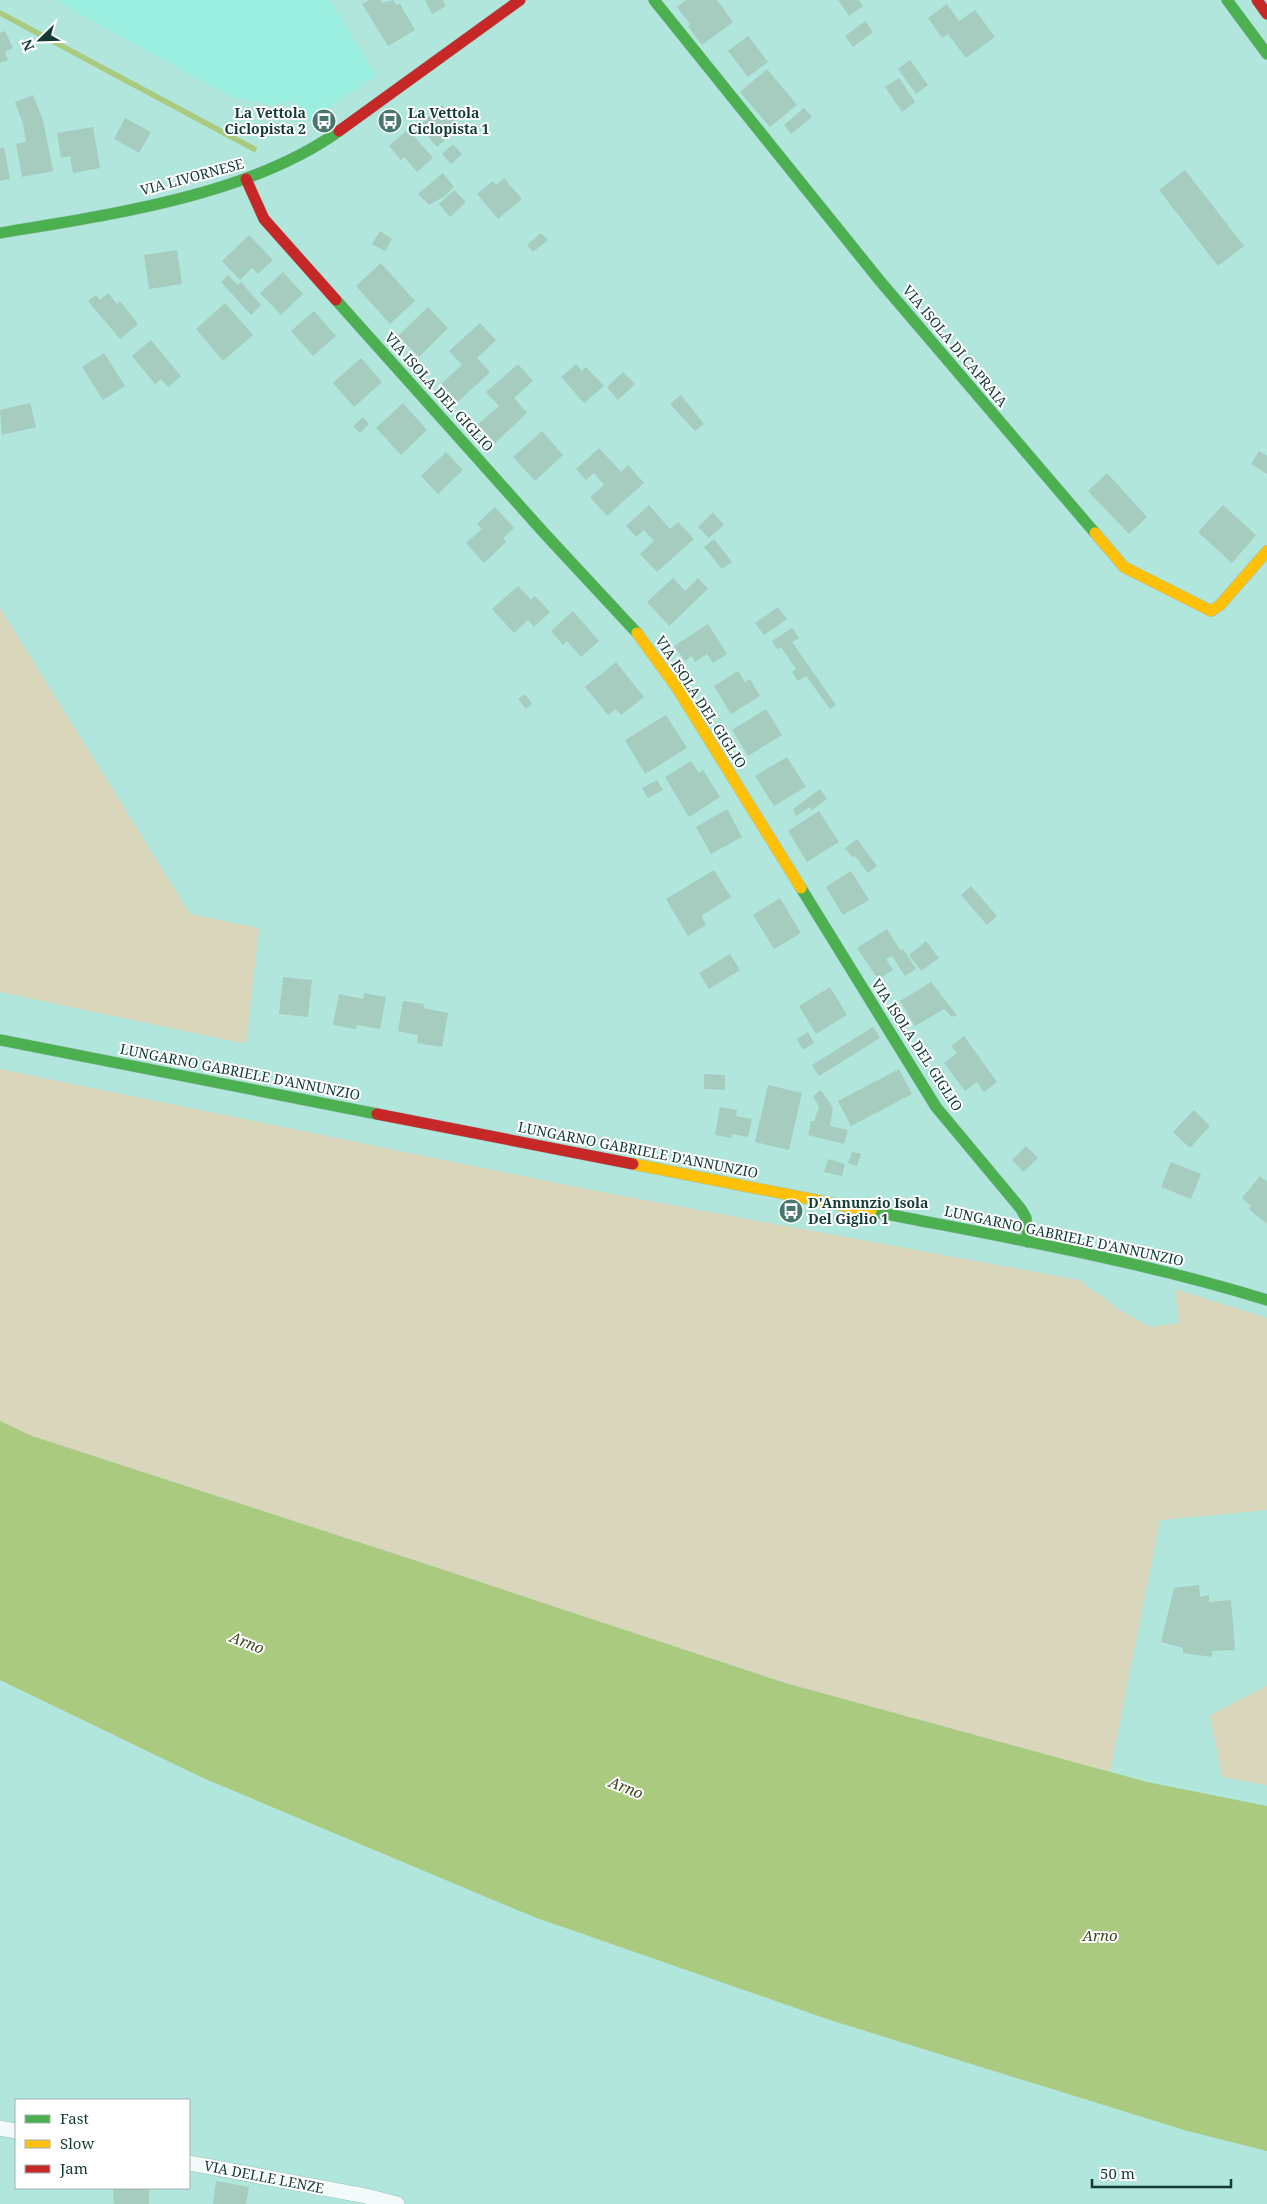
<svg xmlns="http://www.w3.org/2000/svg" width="1267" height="2204" font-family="'Noto Serif',serif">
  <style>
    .built { fill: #9aefe0 }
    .green { fill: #d9d6bc }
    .water { fill: #a9ca7f }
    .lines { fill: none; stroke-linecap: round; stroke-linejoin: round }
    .stream { stroke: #a9ca7f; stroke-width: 5.5 }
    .building { fill: #a5ccbf }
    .street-casing { stroke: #9ac4bd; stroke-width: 16 }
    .fast-casing { stroke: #9ac4bd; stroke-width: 12 }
    .slow-casing { stroke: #9ac4bd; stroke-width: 12 }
    .jam-casing { stroke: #9ac4bd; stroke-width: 12 }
    .street { stroke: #f3fbfa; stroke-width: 15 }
    .fast { stroke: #4caf50; stroke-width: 11 }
    .slow { stroke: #ffc107; stroke-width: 11 }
    .jam { stroke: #c62828; stroke-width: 11 }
    .labels { text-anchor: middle; stroke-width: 4; stroke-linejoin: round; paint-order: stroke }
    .poi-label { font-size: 14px; font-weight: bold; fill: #113b34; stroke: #fff; text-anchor: start }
    .street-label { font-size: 14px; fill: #113b34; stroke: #fff }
    .water-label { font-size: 15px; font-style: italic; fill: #3c461c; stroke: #fff }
  </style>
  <rect width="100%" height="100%" fill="#b1e6dc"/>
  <path class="built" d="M 55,0 L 329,0 L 376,75 L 310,121 L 295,101 L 272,105 L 231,97 Z"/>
  <g class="green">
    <path d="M 0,608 L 190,914 L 259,928 L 246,1044 L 0,992 Z"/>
    <path d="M 0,1069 L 591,1190 L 1079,1280 L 1120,1310 L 1150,1327 L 1179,1323 L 1175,1289 L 1267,1318 L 1267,1510 L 1160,1520 L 1110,1772 L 785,1683 L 426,1564 L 32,1436 L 0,1421 Z"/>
    <path d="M 1267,1686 L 1267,1785 L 1222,1777 L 1210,1715 Z"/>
  </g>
  <path class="water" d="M 0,1421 L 32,1436 L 426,1564 L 785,1683 L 1147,1782 L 1267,1806 L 1267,2151 L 1184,2130 L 830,2020 L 534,1917 L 203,1778 L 0,1680 Z"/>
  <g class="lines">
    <path class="stream" d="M 0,13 L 254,149"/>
  </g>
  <g class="building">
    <path d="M 369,0 L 380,0 L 382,3 L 393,0 L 396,5 L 400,4 L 415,30 L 388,46 L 362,4 Z"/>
    <path d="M 425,0 L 443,0 L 446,6 L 432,14 Z"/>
    <path d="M 686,0 L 717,0 L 733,22 L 702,45 L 688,26 L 690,24 L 677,7 Z"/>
    <path d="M 838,0 L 859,0 L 863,6 L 849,16 Z"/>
    <path d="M 947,4 L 959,21 L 975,10 L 995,37 L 966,58 L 948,34 L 942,38 L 928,18 Z"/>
    <path d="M 865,21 L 873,32 L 853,47 L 845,36 Z"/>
    <path d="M 5,31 L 13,48 L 5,52 L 8,60 L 0,63 L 0,33 Z"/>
    <path d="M 748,36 L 768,62 L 748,77 L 728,51 Z"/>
    <path d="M 910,60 L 928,85 L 916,94 L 898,69 Z"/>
    <path d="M 767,69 L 797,105 L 770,127 L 740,92 Z"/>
    <path d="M 899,78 L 915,102 L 902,112 L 885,87 Z"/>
    <path d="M 33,95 L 43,120 L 53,171 L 22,177 L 16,144 L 26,142 L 23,124 L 15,102 Z"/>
    <path d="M 442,105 L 460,126 L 437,147 L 419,126 Z"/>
    <path d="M 804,108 L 812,117 L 791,134 L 784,125 Z"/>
    <path d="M 125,118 L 151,132 L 139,153 L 114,139 Z"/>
    <path d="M 93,127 L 100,168 L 73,173 L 70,156 L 61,158 L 57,133 Z"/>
    <path d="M 408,129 L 433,158 L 417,172 L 404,157 L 401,160 L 389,146 Z"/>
    <path d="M 453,144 L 462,154 L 451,164 L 442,154 Z"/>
    <path d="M 4,147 L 10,179 L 0,181 L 0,148 Z"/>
    <path d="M 1185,170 L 1244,246 L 1218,266 L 1159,190 Z"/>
    <path d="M 443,173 L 454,187 L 445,196 L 429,205 L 418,194 Z"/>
    <path d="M 504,178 L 522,199 L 498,219 L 477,194 L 493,181 L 496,185 Z"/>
    <path d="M 454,190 L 466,202 L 450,217 L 439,204 Z"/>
    <path d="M 380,231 L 392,239 L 385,251 L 372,244 Z"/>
    <path d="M 541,233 L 548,240 L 533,252 L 527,245 Z"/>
    <path d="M 249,235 L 273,260 L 258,274 L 252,268 L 240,280 L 222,261 Z"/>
    <path d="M 177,250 L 182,284 L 149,289 L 144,255 Z"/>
    <path d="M 381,263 L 415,301 L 390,324 L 356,286 Z"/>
    <path d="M 283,272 L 303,294 L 281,315 L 260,293 Z"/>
    <path d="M 228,275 L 238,285 L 241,282 L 261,305 L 251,315 L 221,282 Z"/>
    <path d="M 108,293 L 117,304 L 120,301 L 138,324 L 120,339 L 88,301 L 96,295 L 100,300 Z"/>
    <path d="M 225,303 L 253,335 L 223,361 L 196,329 Z"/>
    <path d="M 428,307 L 448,328 L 419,357 L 398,336 Z"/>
    <path d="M 314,311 L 336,336 L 313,356 L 291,331 Z"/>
    <path d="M 480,323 L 496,340 L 477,358 L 490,372 L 458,402 L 441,384 L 462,365 L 449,351 Z"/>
    <path d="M 151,340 L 181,376 L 168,387 L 161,379 L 155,384 L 132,356 Z"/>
    <path d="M 104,353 L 125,386 L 103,400 L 82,367 Z"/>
    <path d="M 361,358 L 382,382 L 354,407 L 333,383 Z"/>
    <path d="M 518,364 L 533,381 L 514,398 L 527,413 L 495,443 L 478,424 L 499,406 L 486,392 Z"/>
    <path d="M 576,364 L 582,371 L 586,367 L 604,386 L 584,403 L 561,377 Z"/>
    <path d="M 623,372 L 635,384 L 618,400 L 607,387 Z"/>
    <path d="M 681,395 L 704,424 L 695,431 L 670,404 Z"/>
    <path d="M 30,403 L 36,427 L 2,435 L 0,410 Z"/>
    <path d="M 403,403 L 427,430 L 401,455 L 376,428 Z"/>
    <path d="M 363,417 L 369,424 L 360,433 L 353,426 Z"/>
    <path d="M 542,431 L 563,455 L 535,481 L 513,457 Z"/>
    <path d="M 599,448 L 621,472 L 628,465 L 644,483 L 607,516 L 590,497 L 604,485 L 594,473 L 586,480 L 576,469 Z"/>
    <path d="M 1259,451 L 1267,456 L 1267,474 L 1251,464 Z"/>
    <path d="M 446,452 L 463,470 L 438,494 L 421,476 Z"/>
    <path d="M 1107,473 L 1147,517 L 1129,534 L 1088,491 Z"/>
    <path d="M 649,505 L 670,529 L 678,522 L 694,539 L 657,572 L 640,554 L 654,541 L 644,530 L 636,537 L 626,526 Z"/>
    <path d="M 1223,505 L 1256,535 L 1232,563 L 1198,532 Z"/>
    <path d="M 495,507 L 514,528 L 503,538 L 506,542 L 484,563 L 466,543 L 482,529 L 477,524 Z"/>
    <path d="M 713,512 L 724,525 L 709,538 L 698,527 Z"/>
    <path d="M 714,539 L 732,562 L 722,569 L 704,547 Z"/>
    <path d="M 673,578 L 685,591 L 698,578 L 708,589 L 669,626 L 647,602 Z"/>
    <path d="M 518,586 L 531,600 L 535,596 L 550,612 L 534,627 L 528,620 L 514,633 L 492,609 Z"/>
    <path d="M 778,607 L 787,619 L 764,635 L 755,623 Z"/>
    <path d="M 573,611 L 599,641 L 581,657 L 567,641 L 563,645 L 551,631 Z"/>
    <path d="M 708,624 L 727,654 L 713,663 L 707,654 L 695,662 L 692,656 L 685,661 L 674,646 Z"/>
    <path d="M 792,628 L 799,638 L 792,642 L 836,705 L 830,709 L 806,676 L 798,681 L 792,672 L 796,669 L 781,647 L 777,649 L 772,641 Z"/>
    <path d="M 616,662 L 644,697 L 621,715 L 616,709 L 608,715 L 585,687 Z"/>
    <path d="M 738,671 L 745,682 L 750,679 L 760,696 L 731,714 L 714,686 Z"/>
    <path d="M 525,694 L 532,704 L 526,709 L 518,699 Z"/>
    <path d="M 766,709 L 782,735 L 748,756 L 732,730 Z"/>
    <path d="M 666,715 L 687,748 L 645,774 L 625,740 Z"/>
    <path d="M 787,757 L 806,787 L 774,806 L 755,776 Z"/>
    <path d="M 691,761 L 699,773 L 703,770 L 720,797 L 689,817 L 665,777 Z"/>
    <path d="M 657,780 L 663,790 L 648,798 L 642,788 Z"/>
    <path d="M 820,789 L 827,799 L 812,810 L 810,807 L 796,816 L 793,809 Z"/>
    <path d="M 727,809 L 742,837 L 711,854 L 696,827 Z"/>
    <path d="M 819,811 L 839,842 L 807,862 L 788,831 Z"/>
    <path d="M 857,839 L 877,866 L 868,873 L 855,856 L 853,858 L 845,848 Z"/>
    <path d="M 714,870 L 731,897 L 701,916 L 706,925 L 688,936 L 666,899 Z"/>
    <path d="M 851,871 L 869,900 L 843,915 L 826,887 Z"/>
    <path d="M 971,886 L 997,916 L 987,925 L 961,895 Z"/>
    <path d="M 780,898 L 801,933 L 774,949 L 753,915 Z"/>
    <path d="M 887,929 L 900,950 L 903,949 L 916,969 L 905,976 L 892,956 L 886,959 L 893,970 L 878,979 L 857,948 Z"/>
    <path d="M 926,941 L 939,958 L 921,971 L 909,955 Z"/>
    <path d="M 730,954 L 740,970 L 709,989 L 699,973 Z"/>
    <path d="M 283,977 L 312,980 L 308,1017 L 279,1014 Z"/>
    <path d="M 931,982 L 957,1015 L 952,1017 L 944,1009 L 915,1026 L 900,1001 Z"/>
    <path d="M 830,987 L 847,1015 L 816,1034 L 799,1006 Z"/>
    <path d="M 364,993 L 386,997 L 380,1029 L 357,1025 L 356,1029 L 333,1025 L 339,994 L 363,999 Z"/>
    <path d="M 403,1001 L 424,1004 L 424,1008 L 448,1013 L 442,1047 L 417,1043 L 418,1035 L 398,1031 Z"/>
    <path d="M 873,1027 L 880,1038 L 819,1076 L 812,1065 Z"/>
    <path d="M 808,1032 L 814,1043 L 803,1050 L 797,1039 Z"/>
    <path d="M 964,1036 L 997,1082 L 984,1092 L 977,1082 L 965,1091 L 944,1063 L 957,1053 L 951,1046 Z"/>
    <path d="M 899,1069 L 912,1094 L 851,1126 L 838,1101 Z"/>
    <path d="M 704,1074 L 725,1075 L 725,1090 L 704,1089 Z"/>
    <path d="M 768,1085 L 802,1093 L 789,1150 L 755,1142 Z"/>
    <path d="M 821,1090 L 833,1108 L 830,1126 L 848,1130 L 844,1144 L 808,1135 L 811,1121 L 814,1121 L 819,1107 L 813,1096 Z"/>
    <path d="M 720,1107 L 737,1110 L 736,1116 L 752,1119 L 748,1137 L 732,1134 L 731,1138 L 715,1135 Z"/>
    <path d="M 1194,1110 L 1210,1126 L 1190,1148 L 1173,1132 Z"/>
    <path d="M 1026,1146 L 1038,1158 L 1023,1172 L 1012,1160 Z"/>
    <path d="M 852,1152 L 861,1154 L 857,1166 L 848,1163 Z"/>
    <path d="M 828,1159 L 845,1164 L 842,1176 L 824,1172 Z"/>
    <path d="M 1171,1162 L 1201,1174 L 1191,1199 L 1161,1187 Z"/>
    <path d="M 1260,1176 L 1267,1182 L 1267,1224 L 1249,1209 L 1251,1206 L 1242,1198 Z"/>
    <path d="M 1199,1585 L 1200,1597 L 1209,1595 L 1209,1602 L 1231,1600 L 1235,1650 L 1212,1651 L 1212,1657 L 1183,1653 L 1183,1648 L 1161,1642 L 1174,1588 Z"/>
    <path d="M 216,2181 L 249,2187 L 246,2204 L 213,2204 Z"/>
    <path d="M 113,2188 L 149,2188 L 149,2204 L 114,2204 Z"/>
  </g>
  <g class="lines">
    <defs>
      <g id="street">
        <path d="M 0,2128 L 16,2131"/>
        <path d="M 189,2163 L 366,2196 L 397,2204"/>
      </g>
      <g id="fast">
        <path d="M 654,0 L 880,281 L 1095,533"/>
        <path d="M 1227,0 L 1267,54"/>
        <path d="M 0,233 C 107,215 249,196 339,131"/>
        <path d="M 336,300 L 545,534 L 637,633"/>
        <path d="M 801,888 L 936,1107 L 1021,1209 L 1026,1218 L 1028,1242"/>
        <path d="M 0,1040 L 377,1114"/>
        <path d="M 871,1211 C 1003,1237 1138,1260 1267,1300"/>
      </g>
      <g id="slow">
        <path d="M 1095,533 L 1124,567 L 1211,611 L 1220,605 L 1267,551"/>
        <path d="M 637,633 L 677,688 L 801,888"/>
        <path d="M 633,1164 L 871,1211"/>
      </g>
      <g id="jam">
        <path d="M 1257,0 L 1267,14"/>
        <path d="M 339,131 L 520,0"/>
        <path d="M 246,179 L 264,219 L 336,300"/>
        <path d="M 377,1114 L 633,1164"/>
      </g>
    </defs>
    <use href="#street" class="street-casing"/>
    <use href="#fast" class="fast-casing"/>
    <use href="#slow" class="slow-casing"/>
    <use href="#jam" class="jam-casing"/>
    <use href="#street" class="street"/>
    <use href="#fast" class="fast"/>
    <use href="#slow" class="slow"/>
    <use href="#jam" class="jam"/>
  </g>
  <defs>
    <symbol id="bus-disc" viewBox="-11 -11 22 22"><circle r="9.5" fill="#49776f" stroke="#fff"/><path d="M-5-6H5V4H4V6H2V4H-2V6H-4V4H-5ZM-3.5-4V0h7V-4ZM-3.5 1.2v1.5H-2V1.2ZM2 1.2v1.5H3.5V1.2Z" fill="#fff"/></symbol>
  </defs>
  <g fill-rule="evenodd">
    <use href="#bus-disc" x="310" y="107" width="28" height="28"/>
    <use href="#bus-disc" x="376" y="107" width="28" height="28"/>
    <use href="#bus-disc" x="777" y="1197" width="28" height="28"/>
  </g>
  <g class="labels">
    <g class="poi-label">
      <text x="306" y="118" text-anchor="end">La Vettola<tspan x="306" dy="16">Ciclopista 2</tspan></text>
      <text x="408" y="118">La Vettola<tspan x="408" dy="16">Ciclopista 1</tspan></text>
      <text x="808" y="1208">D'Annunzio Isola<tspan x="808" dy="16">Del Giglio 1</tspan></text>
    </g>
    <g class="street-label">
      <text transform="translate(192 177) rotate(-15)" y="5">VIA LIVORNESE</text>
      <text transform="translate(955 346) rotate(50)" y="5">VIA ISOLA DI CAPRAIA</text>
      <text transform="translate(439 392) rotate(48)" y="5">VIA ISOLA DEL GIGLIO</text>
      <text transform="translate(701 702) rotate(57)" y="5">VIA ISOLA DEL GIGLIO</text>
      <text transform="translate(917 1045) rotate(57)" y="5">VIA ISOLA DEL GIGLIO</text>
      <text transform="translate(240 1072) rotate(11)" y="5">LUNGARNO GABRIELE D'ANNUNZIO</text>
      <text transform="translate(638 1150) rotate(11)" y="5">LUNGARNO GABRIELE D'ANNUNZIO</text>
      <text transform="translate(1064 1236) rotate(12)" y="5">LUNGARNO GABRIELE D'ANNUNZIO</text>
      <text transform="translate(264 2177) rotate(11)" y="5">VIA DELLE LENZE</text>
    </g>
    <g class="water-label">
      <text transform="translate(247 1643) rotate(21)" y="5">Arno</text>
      <text transform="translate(626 1788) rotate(21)" y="5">Arno</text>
      <text x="1100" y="1941">Arno</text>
    </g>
  </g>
  <rect x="15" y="2099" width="175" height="90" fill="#ffffff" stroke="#a0b1ae"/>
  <rect x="25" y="2115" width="25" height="8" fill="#4caf50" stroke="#a0b1ae"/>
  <text x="60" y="2124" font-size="15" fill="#113b34">Fast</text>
  <rect x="25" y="2140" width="25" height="8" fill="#ffc107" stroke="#a0b1ae"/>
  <text x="60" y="2149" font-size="15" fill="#113b34">Slow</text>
  <rect x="25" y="2165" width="25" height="8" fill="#c62828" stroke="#a0b1ae"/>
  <text x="60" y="2174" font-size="15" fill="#113b34">Jam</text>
  <g transform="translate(40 40) rotate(247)" stroke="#ffffff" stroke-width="4" paint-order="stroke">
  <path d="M0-4L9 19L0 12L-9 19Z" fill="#113b34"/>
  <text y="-8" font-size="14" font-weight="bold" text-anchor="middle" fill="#113b34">N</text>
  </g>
  <path d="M1092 2179v8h139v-8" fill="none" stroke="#113b34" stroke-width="2.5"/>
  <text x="1100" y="2179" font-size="15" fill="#113b34" stroke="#ffffff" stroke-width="4" paint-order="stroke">50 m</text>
</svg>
